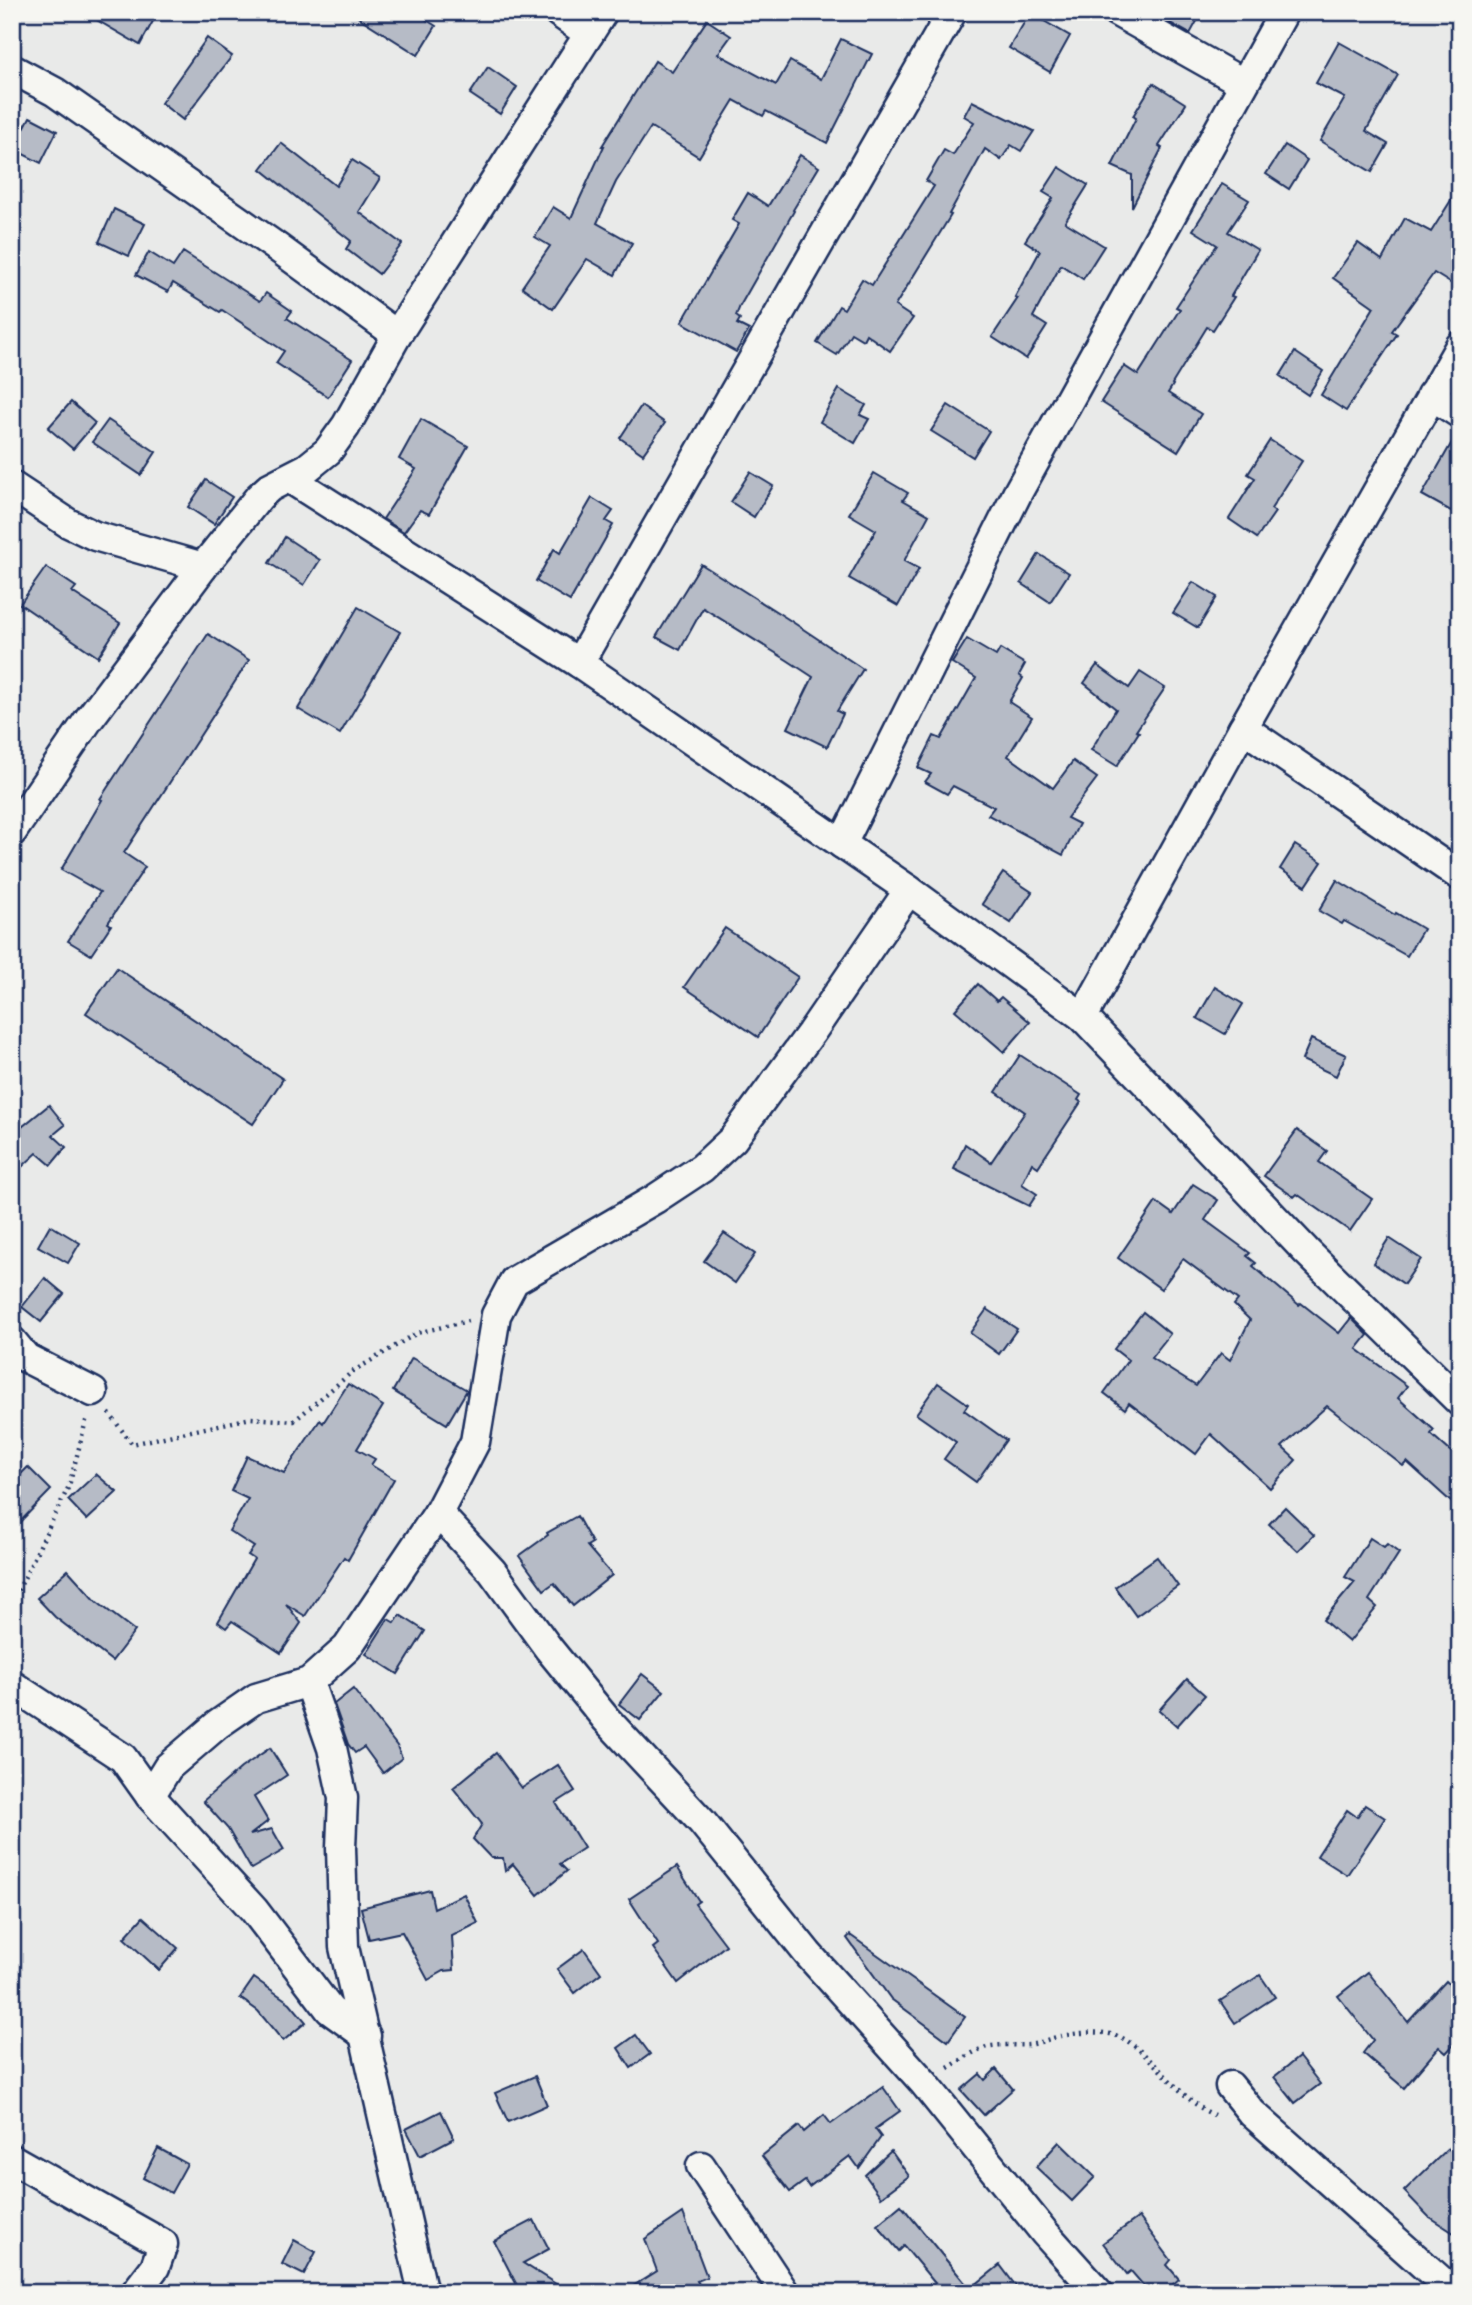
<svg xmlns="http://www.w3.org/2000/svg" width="1472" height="2305" font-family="Itim,sans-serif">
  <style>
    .building { fill: #b6bbc6; stroke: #1b2f5e; stroke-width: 2 }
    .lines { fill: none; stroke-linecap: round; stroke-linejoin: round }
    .minor-casing { stroke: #1b2f5e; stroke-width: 33 }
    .path { stroke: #1b2f5e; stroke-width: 4.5; stroke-dasharray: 2 5; stroke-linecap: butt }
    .minor { stroke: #f6f6f2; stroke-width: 28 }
  </style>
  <rect width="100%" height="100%" fill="#e9eae9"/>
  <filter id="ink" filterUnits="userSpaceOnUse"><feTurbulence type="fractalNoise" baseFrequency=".0143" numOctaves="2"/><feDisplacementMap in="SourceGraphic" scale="14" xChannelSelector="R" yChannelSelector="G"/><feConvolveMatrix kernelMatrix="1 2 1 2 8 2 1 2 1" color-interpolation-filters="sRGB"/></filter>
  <g filter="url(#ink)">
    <g class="building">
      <path d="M 83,12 L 158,12 L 140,45 Z"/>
      <path d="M 350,12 L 414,12 L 436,26 L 418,55 Z"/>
      <path d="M 1175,12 L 1202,12 L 1190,34 L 1170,23 Z"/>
      <path d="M 1030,13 L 1070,36 L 1050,72 L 1009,48 Z"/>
      <path d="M 707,20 L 731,36 L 718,54 L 776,85 L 790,61 L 821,79 L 841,39 L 872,54 L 827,143 L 766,111 L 763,116 L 734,100 L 699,157 L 651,127 L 616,182 L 597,223 L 632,243 L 615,275 L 587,259 L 553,309 L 522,287 L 550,246 L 535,237 L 553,207 L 571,218 L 604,146 L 602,146 L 655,61 L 672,72 Z"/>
      <path d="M 207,38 L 232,56 L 183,120 L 161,103 Z"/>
      <path d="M 1339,42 L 1398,75 L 1366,131 L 1388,144 L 1372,172 L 1320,141 L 1345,98 L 1316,83 Z"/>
      <path d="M 488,67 L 517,87 L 500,114 L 470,94 Z"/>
      <path d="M 1153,83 L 1186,104 L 1159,146 L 1162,148 L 1132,207 L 1132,175 L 1112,166 L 1136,118 L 1133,116 Z"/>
      <path d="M 972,101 L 1034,131 L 1021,151 L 1011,145 L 1001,160 L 985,149 L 949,214 L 951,215 L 895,306 L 913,318 L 890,351 L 866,334 L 863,340 L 851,333 L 837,355 L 817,343 L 839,306 L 844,309 L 862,279 L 872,285 L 934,186 L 926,181 L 944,150 L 953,155 L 974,122 L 964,116 Z"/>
      <path d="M 30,117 L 57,131 L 41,163 L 13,149 Z"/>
      <path d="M 281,143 L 336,186 L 352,160 L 380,178 L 359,212 L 402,244 L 379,274 L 346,249 L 351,241 L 261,169 Z"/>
      <path d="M 1285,145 L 1307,160 L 1289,189 L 1266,174 Z"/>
      <path d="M 800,155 L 819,167 L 793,210 L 794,211 L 740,306 L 736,316 L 740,319 L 737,324 L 749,330 L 736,352 L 682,322 L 739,224 L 732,220 L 748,193 L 768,206 Z"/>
      <path d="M 1059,167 L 1088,185 L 1065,222 L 1104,246 L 1083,279 L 1061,265 L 1033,317 L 1047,326 L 1026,359 L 992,337 L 1018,298 L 1015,297 L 1040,251 L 1025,241 L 1053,198 L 1043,192 Z"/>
      <path d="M 1222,184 L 1249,200 L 1228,232 L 1258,250 L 1231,296 L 1234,297 L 1213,330 L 1207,327 L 1172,384 L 1173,385 L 1168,393 L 1201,414 L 1178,451 L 1101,402 L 1124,366 L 1138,375 L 1180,309 L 1176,307 L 1217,245 L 1193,230 Z"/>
      <path d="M 1460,186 L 1460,289 L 1434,273 L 1392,331 L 1397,334 L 1346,411 L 1321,395 L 1374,307 L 1333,278 L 1358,243 L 1382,260 L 1405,218 L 1431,232 Z"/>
      <path d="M 114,209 L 145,224 L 129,256 L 99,242 Z"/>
      <path d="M 149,252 L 173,267 L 183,252 L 260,301 L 266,293 L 292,311 L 287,318 L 352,360 L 328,397 L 276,363 L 284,351 L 222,310 L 220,312 L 173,283 L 168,292 L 136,275 Z"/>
      <path d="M 1295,352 L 1323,371 L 1308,395 L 1280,376 Z"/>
      <path d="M 839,389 L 866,405 L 860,415 L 869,419 L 855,443 L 820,422 Z"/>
      <path d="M 71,402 L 95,423 L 73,449 L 48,428 Z"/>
      <path d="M 948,405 L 989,431 L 973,457 L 931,431 Z"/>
      <path d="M 641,406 L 665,423 L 643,454 L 620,438 Z"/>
      <path d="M 421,419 L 468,446 L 429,514 L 420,510 L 404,532 L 383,519 L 416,469 L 399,459 Z"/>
      <path d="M 108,420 L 156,452 L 141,475 L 92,442 Z"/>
      <path d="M 1459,430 L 1460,431 L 1460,516 L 1422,495 Z"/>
      <path d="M 1270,440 L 1302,461 L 1271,509 L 1275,512 L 1257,538 L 1229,519 L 1255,478 L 1248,474 Z"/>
      <path d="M 750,472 L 773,486 L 754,517 L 731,502 Z"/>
      <path d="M 874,473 L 908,493 L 903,500 L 929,515 L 904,561 L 919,569 L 898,606 L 849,578 L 876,530 L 849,514 Z"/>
      <path d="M 206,480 L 232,497 L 214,524 L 188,507 Z"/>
      <path d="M 592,498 L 613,511 L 606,521 L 613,525 L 570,601 L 536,581 L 554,549 L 560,553 Z"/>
      <path d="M 285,537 L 320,560 L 304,585 L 269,563 Z"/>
      <path d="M 1039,554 L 1069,573 L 1050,602 L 1021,583 Z"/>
      <path d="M 701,564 L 788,619 L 863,669 L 837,711 L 843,714 L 827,747 L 788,728 L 813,677 L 787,660 L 703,608 L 680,650 L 656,637 Z"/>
      <path d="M 46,567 L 76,587 L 72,592 L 120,623 L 98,657 L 20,604 Z"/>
      <path d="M 1193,582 L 1217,597 L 1198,628 L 1173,613 Z"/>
      <path d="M 358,607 L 400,632 L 340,734 L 298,709 Z"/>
      <path d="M 208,634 L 249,660 L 124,853 L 145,867 L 108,923 L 111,925 L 91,955 L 68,941 L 100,892 L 61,870 L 102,800 L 100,799 Z"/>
      <path d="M 967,639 L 996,656 L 1000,649 L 1025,664 L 1019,675 L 1023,678 L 1009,702 L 1032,717 L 1008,756 L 1053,788 L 1073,761 L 1097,778 L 1067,818 L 1079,824 L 1063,855 L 988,815 L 994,807 L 953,786 L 947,794 L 925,782 L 931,774 L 918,768 L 934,736 L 941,739 L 976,678 L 952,663 Z"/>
      <path d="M 1097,665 L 1129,688 L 1140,672 L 1165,688 L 1136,731 L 1139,732 L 1117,766 L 1091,750 L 1116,709 L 1084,683 Z"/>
      <path d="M 1295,845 L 1322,862 L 1306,886 L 1280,869 Z"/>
      <path d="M 1003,873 L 1032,892 L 1011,923 L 982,904 Z"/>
      <path d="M 1337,880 L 1395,915 L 1396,913 L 1423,929 L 1407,956 L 1344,921 L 1342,924 L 1319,911 Z"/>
      <path d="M 725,928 L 798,977 L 758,1037 L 684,987 Z"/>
      <path d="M 117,968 L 283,1079 L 253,1124 L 86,1013 Z"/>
      <path d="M 978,984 L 997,1001 L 1001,997 L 1030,1022 L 1004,1052 L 955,1010 Z"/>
      <path d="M 1215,987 L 1243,1004 L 1225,1034 L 1197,1018 Z"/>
      <path d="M 1311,1039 L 1346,1055 L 1336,1076 L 1302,1060 Z"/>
      <path d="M 1020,1055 L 1081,1095 L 1078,1100 L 1081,1102 L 1038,1167 L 1032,1163 L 1022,1184 L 1037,1194 L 1029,1206 L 954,1169 L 965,1144 L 991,1162 L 1025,1112 L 996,1092 Z"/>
      <path d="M 49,1105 L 65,1125 L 53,1135 L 66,1147 L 51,1165 L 37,1153 L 12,1176 L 12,1135 Z"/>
      <path d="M 1297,1130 L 1327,1151 L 1319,1162 L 1372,1199 L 1350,1231 L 1297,1194 L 1294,1197 L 1264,1176 Z"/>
      <path d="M 1193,1184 L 1218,1200 L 1205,1220 L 1250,1253 L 1247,1256 L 1256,1263 L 1253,1266 L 1299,1305 L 1301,1303 L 1339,1333 L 1351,1318 L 1368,1335 L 1357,1349 L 1407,1386 L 1398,1398 L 1434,1430 L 1431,1434 L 1460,1460 L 1460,1510 L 1407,1462 L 1403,1466 L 1327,1406 L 1282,1447 L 1296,1460 L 1270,1488 L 1211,1434 L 1196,1454 L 1129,1403 L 1125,1409 L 1104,1393 L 1128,1360 L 1114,1349 L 1143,1312 L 1170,1334 L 1151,1358 L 1196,1386 L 1221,1353 L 1230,1360 L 1250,1320 L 1234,1305 L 1238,1300 L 1183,1259 L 1161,1289 L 1118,1258 L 1156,1202 L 1173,1214 Z"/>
      <path d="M 50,1225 L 80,1243 L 68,1263 L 38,1246 Z"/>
      <path d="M 724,1233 L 755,1254 L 735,1283 L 704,1261 Z"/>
      <path d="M 1389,1238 L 1421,1259 L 1404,1284 L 1373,1263 Z"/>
      <path d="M 45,1278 L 64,1294 L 41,1322 L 22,1307 Z"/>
      <path d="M 987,1309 L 1017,1329 L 999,1354 L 970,1333 Z"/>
      <path d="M 412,1358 L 467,1390 L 447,1424 L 393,1391 Z"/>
      <path d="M 938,1383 L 968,1404 L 964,1410 L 1006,1440 L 976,1482 L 944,1459 L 956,1442 L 916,1414 Z"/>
      <path d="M 348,1384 L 383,1406 L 357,1449 L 375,1459 L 371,1465 L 394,1479 L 348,1560 L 344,1557 L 305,1616 L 286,1604 L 301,1623 L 281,1653 L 232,1621 L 226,1628 L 218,1622 L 254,1559 L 248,1555 L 254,1547 L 229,1531 L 248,1499 L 231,1491 L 247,1456 L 284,1473 L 320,1420 L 323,1423 Z"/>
      <path d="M 28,1467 L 51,1490 L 12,1530 L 12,1483 Z"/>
      <path d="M 96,1474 L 117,1492 L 87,1520 L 68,1500 Z"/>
      <path d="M 1285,1507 L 1314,1535 L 1298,1551 L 1269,1524 Z"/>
      <path d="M 577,1516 L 592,1543 L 587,1546 L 612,1575 L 573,1606 L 554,1583 L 544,1590 L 519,1556 L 548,1535 L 547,1533 Z"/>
      <path d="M 1370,1538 L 1384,1547 L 1387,1544 L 1399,1553 L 1369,1600 L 1377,1607 L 1349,1642 L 1323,1620 L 1355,1582 L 1345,1577 Z"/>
      <path d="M 1157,1557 L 1178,1586 L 1136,1616 L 1115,1587 Z"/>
      <path d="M 68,1570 L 97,1602 L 135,1631 L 112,1661 L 55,1617 L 37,1598 Z"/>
      <path d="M 400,1615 L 425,1631 L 398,1674 L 366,1654 L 388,1619 L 395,1623 Z"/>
      <path d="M 642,1674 L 664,1691 L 640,1720 L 619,1704 Z"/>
      <path d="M 1187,1679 L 1205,1695 L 1177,1726 L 1159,1710 Z"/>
      <path d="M 353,1689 L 397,1746 L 402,1758 L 383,1773 L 364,1747 L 355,1753 L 348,1744 L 334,1704 Z"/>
      <path d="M 270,1748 L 287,1775 L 254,1797 L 268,1821 L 250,1835 L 272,1829 L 284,1850 L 251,1869 L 228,1829 L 203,1801 L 241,1768 Z"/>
      <path d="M 496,1753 L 522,1788 L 558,1765 L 575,1791 L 556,1803 L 584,1848 L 560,1864 L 567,1871 L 538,1895 L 513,1864 L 505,1871 L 503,1858 L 491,1858 L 473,1839 L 482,1824 L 453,1788 Z"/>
      <path d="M 1365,1805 L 1385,1818 L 1347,1875 L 1317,1856 L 1347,1810 L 1357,1817 Z"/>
      <path d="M 677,1867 L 699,1901 L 695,1904 L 726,1945 L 678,1983 L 653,1948 L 658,1944 L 629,1899 Z"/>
      <path d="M 430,1890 L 434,1908 L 464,1894 L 478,1923 L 452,1936 L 454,1970 L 444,1971 L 428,1980 L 402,1932 L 369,1939 L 361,1908 Z"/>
      <path d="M 143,1917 L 178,1948 L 159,1970 L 124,1938 Z"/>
      <path d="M 850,1935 L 965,2017 L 948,2041 L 891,1999 L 847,1938 Z"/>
      <path d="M 584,1949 L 601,1973 L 575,1993 L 557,1969 Z"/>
      <path d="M 1368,1972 L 1408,2022 L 1446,1981 L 1460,1994 L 1460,2038 L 1446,2053 L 1439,2047 L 1404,2088 L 1363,2053 L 1373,2040 L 1338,1996 Z"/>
      <path d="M 1260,1975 L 1275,1997 L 1235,2023 L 1220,2001 Z"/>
      <path d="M 254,1978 L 290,2003 L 306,2022 L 283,2041 L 258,2011 L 240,1998 Z"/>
      <path d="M 636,2035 L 650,2054 L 631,2068 L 618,2048 Z"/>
      <path d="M 1299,2057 L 1320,2084 L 1295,2103 L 1274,2077 Z"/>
      <path d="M 996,2069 L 1013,2089 L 984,2115 L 961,2090 L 980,2074 L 985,2080 Z"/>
      <path d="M 535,2076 L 547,2105 L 508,2122 L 495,2093 Z"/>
      <path d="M 883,2087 L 900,2111 L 875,2129 L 881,2137 L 859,2168 L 850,2156 L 809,2187 L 805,2181 L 790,2192 L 762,2156 L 799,2126 L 804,2132 L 824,2115 L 831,2124 Z"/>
      <path d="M 441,2111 L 454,2138 L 420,2156 L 406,2129 Z"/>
      <path d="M 1460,2137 L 1460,2237 L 1429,2217 L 1404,2191 Z"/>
      <path d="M 1059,2142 L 1095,2177 L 1072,2201 L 1036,2167 Z"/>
      <path d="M 158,2148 L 187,2164 L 171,2193 L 143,2178 Z"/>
      <path d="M 891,2151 L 909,2176 L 881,2197 L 865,2175 Z"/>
      <path d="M 901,2205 L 970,2289 L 1000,2265 L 1021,2293 L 943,2293 L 904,2246 L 899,2251 L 877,2225 Z"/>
      <path d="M 683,2213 L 707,2277 L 697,2281 L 705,2293 L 622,2293 L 657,2271 L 645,2239 Z"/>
      <path d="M 1139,2217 L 1171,2260 L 1167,2265 L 1179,2279 L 1163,2293 L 1150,2293 L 1131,2271 L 1127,2274 L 1103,2243 Z"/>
      <path d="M 534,2220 L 549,2249 L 523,2263 L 570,2293 L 521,2293 L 494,2241 Z"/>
      <path d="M 294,2240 L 316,2252 L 304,2275 L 282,2264 Z"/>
    </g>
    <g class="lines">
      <defs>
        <g id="minor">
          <path d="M 558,12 L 589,34"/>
          <path d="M 1117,12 L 1243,83"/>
          <path d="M 12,69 L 55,92 L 278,248 L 397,335"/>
          <path d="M 1431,395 L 1460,414"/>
          <path d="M 289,478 L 579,663 L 909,890 L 1083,1017 L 1307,1252 L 1460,1402"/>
          <path d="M 12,486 L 68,523 L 95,536 L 203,567"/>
          <path d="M 579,663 L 952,12"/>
          <path d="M 1243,728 L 1460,876"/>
          <path d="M 12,832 L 89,719 L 203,567 L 259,497 L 270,487 L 307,468 L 328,451 L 346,426 L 397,335 L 603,12"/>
          <path d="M 842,844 L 1018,492 L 1284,12"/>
          <path d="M 909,890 L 811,1033 L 733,1139 L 702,1168 L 655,1199 L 514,1281 L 496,1315 L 475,1442 L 438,1513 L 492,1571 L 549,1649 L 606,1719 L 702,1822 L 808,1954 L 924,2083 L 1044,2232 L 1099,2293"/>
          <path d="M 1083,1017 L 1243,728 L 1460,346"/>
          <path d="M 12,1341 L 26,1358 L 93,1392"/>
          <path d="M 309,1682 L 332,1748 L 343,1798 L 341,1848 L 344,1947 L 423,2293"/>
          <path d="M 12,1685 L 123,1758 L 150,1796 L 254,1910 L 330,2010 L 366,2036"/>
          <path d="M 150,1796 L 168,1767 L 217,1725 L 256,1698 L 309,1682 L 347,1648 L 438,1513"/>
          <path d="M 1230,2086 L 1252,2113 L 1455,2293"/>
          <path d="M 12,2159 L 163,2244 L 155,2267 L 135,2293"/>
          <path d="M 701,2166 L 785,2293"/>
        </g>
      </defs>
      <use href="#minor" class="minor-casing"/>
      <g class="path">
        <path d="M 109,1413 L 132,1444 L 251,1418 L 294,1421 L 352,1372 L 417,1333 L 468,1321"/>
        <path d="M 12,1603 L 69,1486 L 87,1417"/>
        <path d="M 948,2068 C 962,2060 975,2049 991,2046 C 1004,2044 1017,2046 1029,2045 C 1036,2044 1043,2041 1050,2039 C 1069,2033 1106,2028 1124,2039 C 1157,2059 1181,2101 1214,2115"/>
      </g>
      <use href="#minor" class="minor"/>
    </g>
  </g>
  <rect width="1472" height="2305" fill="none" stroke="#f6f6f2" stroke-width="42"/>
  <rect x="21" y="21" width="1430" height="2263" fill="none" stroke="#1b2f5e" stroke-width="2.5" filter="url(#ink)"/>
</svg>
